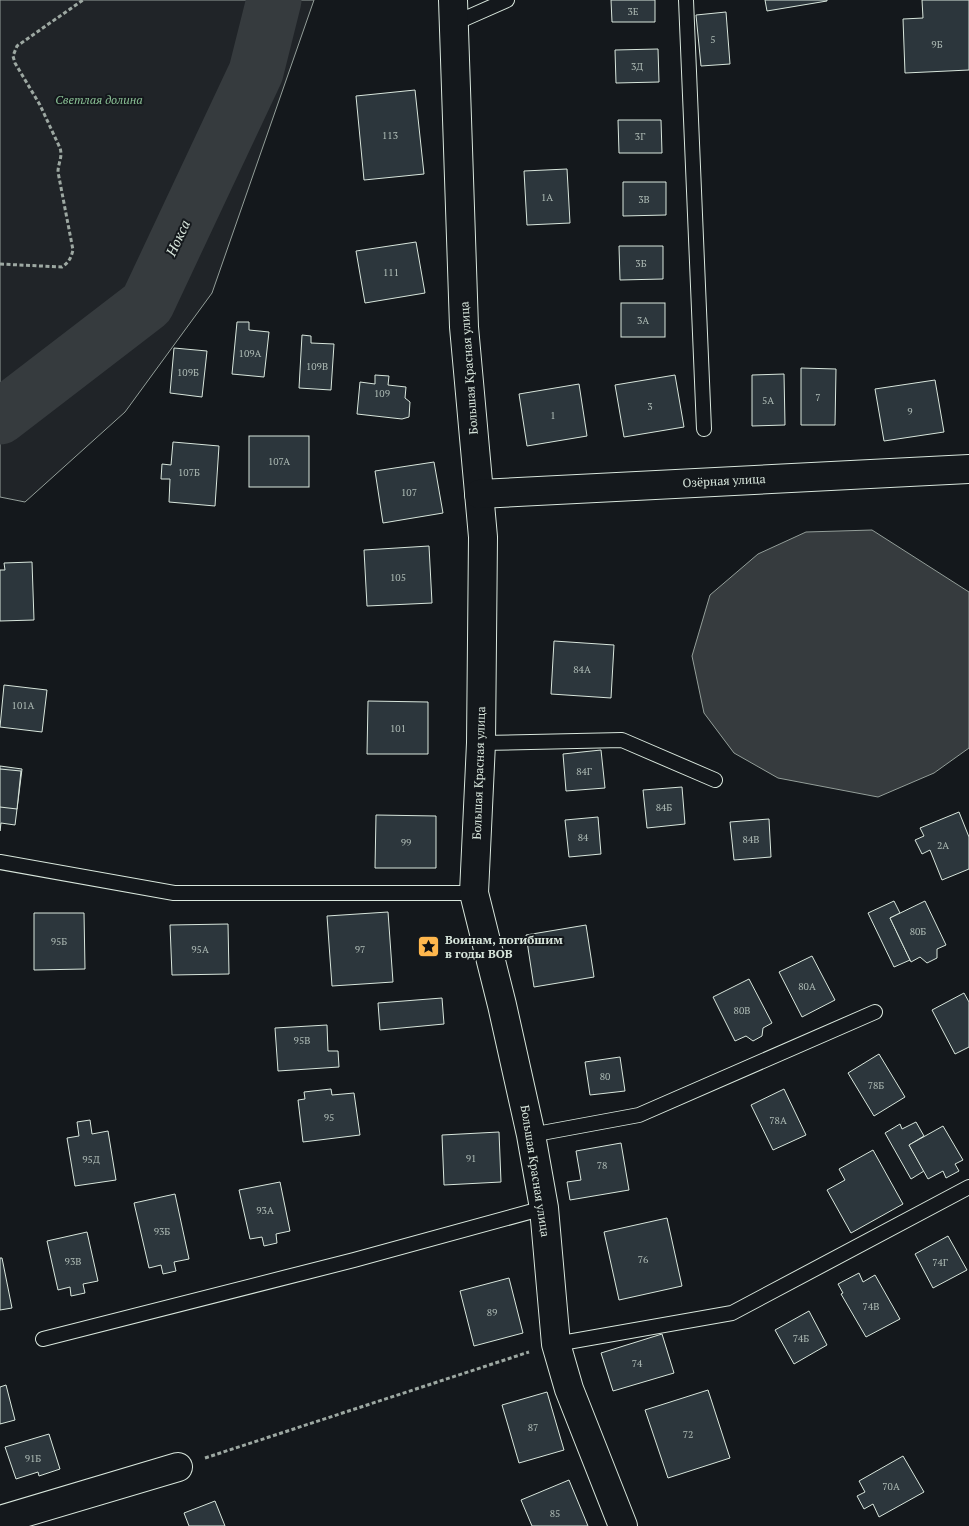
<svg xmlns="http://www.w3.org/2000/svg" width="969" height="1526" font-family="'PT Serif',serif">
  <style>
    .green { fill: #202428; stroke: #939e99 }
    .water { fill: #363b3e; stroke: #939e99 }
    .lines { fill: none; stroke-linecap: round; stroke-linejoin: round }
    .river { stroke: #363b3e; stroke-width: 55 }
    .building { fill: #2c363c; stroke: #d8e6dc }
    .lane-casing { stroke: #d8e6dc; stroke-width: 16 }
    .street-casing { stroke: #d8e6dc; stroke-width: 30 }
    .path { stroke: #9da8a2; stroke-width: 3; stroke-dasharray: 4 2.5; stroke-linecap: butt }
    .lane { stroke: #14181c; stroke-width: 14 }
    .street { stroke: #14181c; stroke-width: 28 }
    .labels { text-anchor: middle; stroke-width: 4; stroke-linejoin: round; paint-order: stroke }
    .number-label { font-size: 10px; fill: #adbab4 }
    .park-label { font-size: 12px; font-style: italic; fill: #8ac095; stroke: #14181c }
    .street-label { font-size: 12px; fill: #d8e6dc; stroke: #14181c }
    .poi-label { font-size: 12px; font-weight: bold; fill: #d8e6dc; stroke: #14181c; text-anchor: start }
    .water-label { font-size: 14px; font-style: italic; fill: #d8e6dc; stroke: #14181c }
  </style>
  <rect width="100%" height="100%" fill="#14181c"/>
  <path class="green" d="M 0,0 L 314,0 L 212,293 L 125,412 L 25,502 L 0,497 Z"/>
  <path class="water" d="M 872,530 L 969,592 L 969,748 L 934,773 L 878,797 L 778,778 L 734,753 L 704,713 L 692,656 L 710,595 L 758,554 L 806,532 Z"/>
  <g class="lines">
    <path class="river" d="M 0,417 L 147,304 L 256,72 L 274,0"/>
  </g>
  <g class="building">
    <path d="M 611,0 L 655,0 L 655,22 L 612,22 Z"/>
    <path d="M 765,0 L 827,0 L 827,1 L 767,11 Z"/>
    <path d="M 922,0 L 969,0 L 969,70 L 905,73 L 903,19 L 923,18 Z"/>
    <path d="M 726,12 L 730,64 L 701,66 L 696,15 Z"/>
    <path d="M 658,49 L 659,82 L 616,83 L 615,50 Z"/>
    <path d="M 415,90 L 424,174 L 364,180 L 356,96 Z"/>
    <path d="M 618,120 L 661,120 L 662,153 L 619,153 Z"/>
    <path d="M 567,169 L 570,223 L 527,225 L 524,171 Z"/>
    <path d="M 623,182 L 666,182 L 666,215 L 623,216 Z"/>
    <path d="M 416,242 L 425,293 L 365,303 L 356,251 Z"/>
    <path d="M 619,246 L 663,246 L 663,279 L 620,280 Z"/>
    <rect x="621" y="303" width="44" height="34"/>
    <path d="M 237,322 L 249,322 L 249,330 L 269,332 L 264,377 L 232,374 Z"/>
    <path d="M 302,335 L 311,336 L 311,343 L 334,344 L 331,390 L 299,388 Z"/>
    <path d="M 174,348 L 207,351 L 202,397 L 170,393 Z"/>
    <path d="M 801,368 L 836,369 L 835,425 L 801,425 Z"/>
    <path d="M 784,374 L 785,425 L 752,426 L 752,375 Z"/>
    <path d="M 375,375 L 389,376 L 388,385 L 406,387 L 405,398 L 410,402 L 409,417 L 402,419 L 357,414 L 360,382 L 375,384 Z"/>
    <path d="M 675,375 L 684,427 L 624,437 L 615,385 Z"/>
    <path d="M 935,380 L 944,432 L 884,441 L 875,389 Z"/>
    <path d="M 579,384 L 587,436 L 527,446 L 519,394 Z"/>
    <rect x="249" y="436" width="60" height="51"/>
    <path d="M 173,442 L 219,446 L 215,506 L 169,502 L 170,479 L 161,479 L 162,464 L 171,465 Z"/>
    <path d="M 434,462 L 443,513 L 383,523 L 375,471 Z"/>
    <path d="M 429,546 L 432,603 L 367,606 L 364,550 Z"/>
    <path d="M 32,562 L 34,620 L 0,621 L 0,570 L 5,570 L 4,563 Z"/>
    <path d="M 554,641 L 614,645 L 611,698 L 551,694 Z"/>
    <path d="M 4,685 L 47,690 L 42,732 L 0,727 Z"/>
    <path d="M 368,701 L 428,702 L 428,754 L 367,754 Z"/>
    <path d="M 601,750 L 605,788 L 566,791 L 563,754 Z"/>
    <path d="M 0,766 L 22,769 L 15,825 L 1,823 L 0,831 Z"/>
    <path d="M 0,769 L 21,771 L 17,809 L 0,807 Z"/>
    <path d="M 682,787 L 685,824 L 647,828 L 643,790 Z"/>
    <path d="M 959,812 L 969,837 L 969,869 L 942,880 L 930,850 L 922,854 L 915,840 L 924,836 L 920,828 Z"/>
    <path d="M 376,815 L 436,816 L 436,868 L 375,868 Z"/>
    <path d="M 598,817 L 601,854 L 569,857 L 565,820 Z"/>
    <path d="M 769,819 L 771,857 L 734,860 L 730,822 Z"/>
    <path d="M 894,901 L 900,913 L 890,918 L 910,960 L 894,967 L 868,913 Z"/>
    <path d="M 925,901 L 946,945 L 937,949 L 937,958 L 927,963 L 920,957 L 911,962 L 890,918 Z"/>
    <path d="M 388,912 L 393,982 L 332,986 L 327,916 Z"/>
    <path d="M 34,913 L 84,913 L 85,969 L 34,970 Z"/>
    <path d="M 228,924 L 229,974 L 172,975 L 170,925 Z"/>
    <path d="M 586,925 L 594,977 L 534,987 L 526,935 Z"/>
    <path d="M 812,956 L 835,1000 L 802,1017 L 779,972 Z"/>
    <path d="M 749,979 L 772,1023 L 763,1028 L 762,1036 L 753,1041 L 746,1036 L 735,1041 L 713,997 Z"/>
    <path d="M 964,993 L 969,1002 L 969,1047 L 955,1054 L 932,1010 Z"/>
    <path d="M 442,998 L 444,1024 L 380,1030 L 378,1003 Z"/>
    <path d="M 327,1025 L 328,1051 L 338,1051 L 339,1067 L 278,1071 L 275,1028 Z"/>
    <path d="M 879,1054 L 905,1097 L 874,1116 L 848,1073 Z"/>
    <path d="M 620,1057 L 625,1091 L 590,1095 L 585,1062 Z"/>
    <path d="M 331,1089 L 332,1095 L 354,1093 L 360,1135 L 303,1142 L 298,1100 L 305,1099 L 304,1092 Z"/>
    <path d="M 784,1089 L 806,1135 L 773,1150 L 751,1105 Z"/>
    <path d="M 90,1120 L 92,1134 L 108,1131 L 116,1180 L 75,1186 L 67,1138 L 79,1136 L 77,1122 Z"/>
    <path d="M 916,1122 L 924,1136 L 909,1145 L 924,1171 L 911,1179 L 885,1133 L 900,1124 L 902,1129 Z"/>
    <path d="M 943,1126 L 963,1160 L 955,1164 L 959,1171 L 946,1178 L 943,1171 L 928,1179 L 909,1145 Z"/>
    <path d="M 499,1132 L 501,1182 L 444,1185 L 442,1135 Z"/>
    <path d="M 621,1143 L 629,1190 L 570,1200 L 567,1182 L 581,1180 L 576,1151 Z"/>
    <path d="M 873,1150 L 903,1204 L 851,1233 L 827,1190 L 845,1180 L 839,1169 Z"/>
    <path d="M 280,1182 L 290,1231 L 276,1234 L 277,1243 L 264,1246 L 262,1237 L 250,1239 L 239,1190 Z"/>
    <path d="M 175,1194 L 189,1259 L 174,1262 L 176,1271 L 163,1274 L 161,1265 L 149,1268 L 134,1203 Z"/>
    <path d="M 667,1218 L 682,1286 L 619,1300 L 604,1232 Z"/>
    <path d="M 87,1232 L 98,1281 L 83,1284 L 85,1293 L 71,1296 L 70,1287 L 58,1290 L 47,1241 Z"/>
    <path d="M 948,1236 L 967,1270 L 933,1288 L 915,1254 Z"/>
    <path d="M 0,1258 L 2,1258 L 12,1308 L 0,1310 Z"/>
    <path d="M 859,1273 L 863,1282 L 875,1275 L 900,1319 L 866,1337 L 841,1294 L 843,1293 L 838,1284 Z"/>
    <path d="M 509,1278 L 523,1333 L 474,1346 L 460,1291 Z"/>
    <path d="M 809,1311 L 827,1345 L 794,1364 L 775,1330 Z"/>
    <path d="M 662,1334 L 674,1373 L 613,1391 L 601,1353 Z"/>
    <path d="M 6,1385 L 15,1420 L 0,1424 L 0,1387 Z"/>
    <path d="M 708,1390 L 730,1458 L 668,1478 L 645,1410 Z"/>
    <path d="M 547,1392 L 564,1450 L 519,1463 L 502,1405 Z"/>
    <path d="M 49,1434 L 60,1469 L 39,1476 L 38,1472 L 16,1479 L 5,1447 Z"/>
    <path d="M 903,1456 L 924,1492 L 879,1517 L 873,1504 L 864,1509 L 857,1496 L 865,1492 L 859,1481 Z"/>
    <path d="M 569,1480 L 588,1526 L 532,1526 L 521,1500 Z"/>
    <path d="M 215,1501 L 225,1526 L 189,1526 L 184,1513 Z"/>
  </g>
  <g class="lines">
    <defs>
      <g id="lane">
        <path d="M 686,0 L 704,429"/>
        <path d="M 455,23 L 507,0"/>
        <path d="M 481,743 L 622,740 L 715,780"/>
        <path d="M 0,862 L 174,893 L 474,893"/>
        <path d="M 531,1135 L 639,1115 L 875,1012"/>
        <path d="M 43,1339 L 354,1260 L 544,1208"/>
        <path d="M 556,1344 L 732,1313 L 969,1187"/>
      </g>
      <g id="street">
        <path d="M 453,0 L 464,327 L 483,537 L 481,743 L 474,893 L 502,1005 L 531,1135 L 544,1208 L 556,1344 L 569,1389 L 623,1526"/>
        <path d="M 479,494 L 969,469"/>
        <path d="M 0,1520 L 178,1467"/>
      </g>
    </defs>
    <use href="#lane" class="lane-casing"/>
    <use href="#street" class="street-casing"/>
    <g class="path">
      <path d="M 0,264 L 62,267 C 69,262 71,258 73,250 L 58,172 C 58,163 63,157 60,148 L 40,105 L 15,63 L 13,56 L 17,46 L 83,0"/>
      <path d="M 205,1458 L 529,1352"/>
    </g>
    <use href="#lane" class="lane"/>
    <use href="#street" class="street"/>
  </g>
  <defs>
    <symbol id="sight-square" viewBox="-11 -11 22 22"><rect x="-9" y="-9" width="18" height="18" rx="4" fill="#ffb74d" stroke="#14181c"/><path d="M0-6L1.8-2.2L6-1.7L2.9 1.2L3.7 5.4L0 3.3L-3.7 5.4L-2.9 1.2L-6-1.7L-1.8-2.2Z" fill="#111"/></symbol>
  </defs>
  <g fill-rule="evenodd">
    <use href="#sight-square" x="416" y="934" width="25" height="25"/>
  </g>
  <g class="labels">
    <g class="number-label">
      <text x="633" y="15">3Е</text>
      <text x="713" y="43">5</text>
      <text x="937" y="48">9Б</text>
      <text x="637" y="70">3Д</text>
      <text x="390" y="139">113</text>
      <text x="640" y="140">3Г</text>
      <text x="547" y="201">1A</text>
      <text x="644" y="203">3В</text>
      <text x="641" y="267">3Б</text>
      <text x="391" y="276">111</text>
      <text x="643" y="324">3А</text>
      <text x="250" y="357">109А</text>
      <text x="317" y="370">109В</text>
      <text x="188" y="376">109Б</text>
      <text x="382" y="397">109</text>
      <text x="818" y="401">7</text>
      <text x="768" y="404">5А</text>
      <text x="650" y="410">3</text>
      <text x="910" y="415">9</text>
      <text x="553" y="419">1</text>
      <text x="279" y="465">107А</text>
      <text x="189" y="476">107Б</text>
      <text x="409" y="496">107</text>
      <text x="398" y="581">105</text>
      <text x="582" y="673">84А</text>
      <text x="23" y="709">101А</text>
      <text x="398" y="732">101</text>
      <text x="584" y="775">84Г</text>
      <text x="664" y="811">84Б</text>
      <text x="583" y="841">84</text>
      <text x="751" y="843">84В</text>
      <text x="406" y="846">99</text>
      <text x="943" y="849">2А</text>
      <text x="918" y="935">80Б</text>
      <text x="59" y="945">95Б</text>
      <text x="200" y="953">95А</text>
      <text x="360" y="953">97</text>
      <text x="807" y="990">80А</text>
      <text x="742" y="1014">80В</text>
      <text x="302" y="1044">95В</text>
      <text x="605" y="1080">80</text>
      <text x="876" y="1089">78Б</text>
      <text x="329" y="1121">95</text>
      <text x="778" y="1124">78А</text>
      <text x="471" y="1162">91</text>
      <text x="91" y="1163">95Д</text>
      <text x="602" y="1169">78</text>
      <text x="265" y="1214">93А</text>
      <text x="162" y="1235">93Б</text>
      <text x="643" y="1263">76</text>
      <text x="73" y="1265">93В</text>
      <text x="940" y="1266">74Г</text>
      <text x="871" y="1310">74В</text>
      <text x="492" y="1316">89</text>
      <text x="801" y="1342">74Б</text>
      <text x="637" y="1367">74</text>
      <text x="533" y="1431">87</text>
      <text x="688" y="1438">72</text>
      <text x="33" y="1462">91Б</text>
      <text x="891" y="1490">70А</text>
      <text x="555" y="1517">85</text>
    </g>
    <g class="park-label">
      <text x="99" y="104">Светлая долина</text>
    </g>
    <g class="street-label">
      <text transform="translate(469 368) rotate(-94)" y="4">Большая Красная улица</text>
      <text transform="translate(724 481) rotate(-3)" y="4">Озёрная улица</text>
      <text transform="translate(479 773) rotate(-88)" y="4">Большая Красная улица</text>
      <text transform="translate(535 1171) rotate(81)" y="4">Большая Красная улица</text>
    </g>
    <g class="poi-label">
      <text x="445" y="944">Воинам, погибшим<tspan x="445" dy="14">в годы ВОВ</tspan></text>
    </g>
    <g class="water-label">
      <text transform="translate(178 238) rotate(-65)" y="5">Нокса</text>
    </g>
  </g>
</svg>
